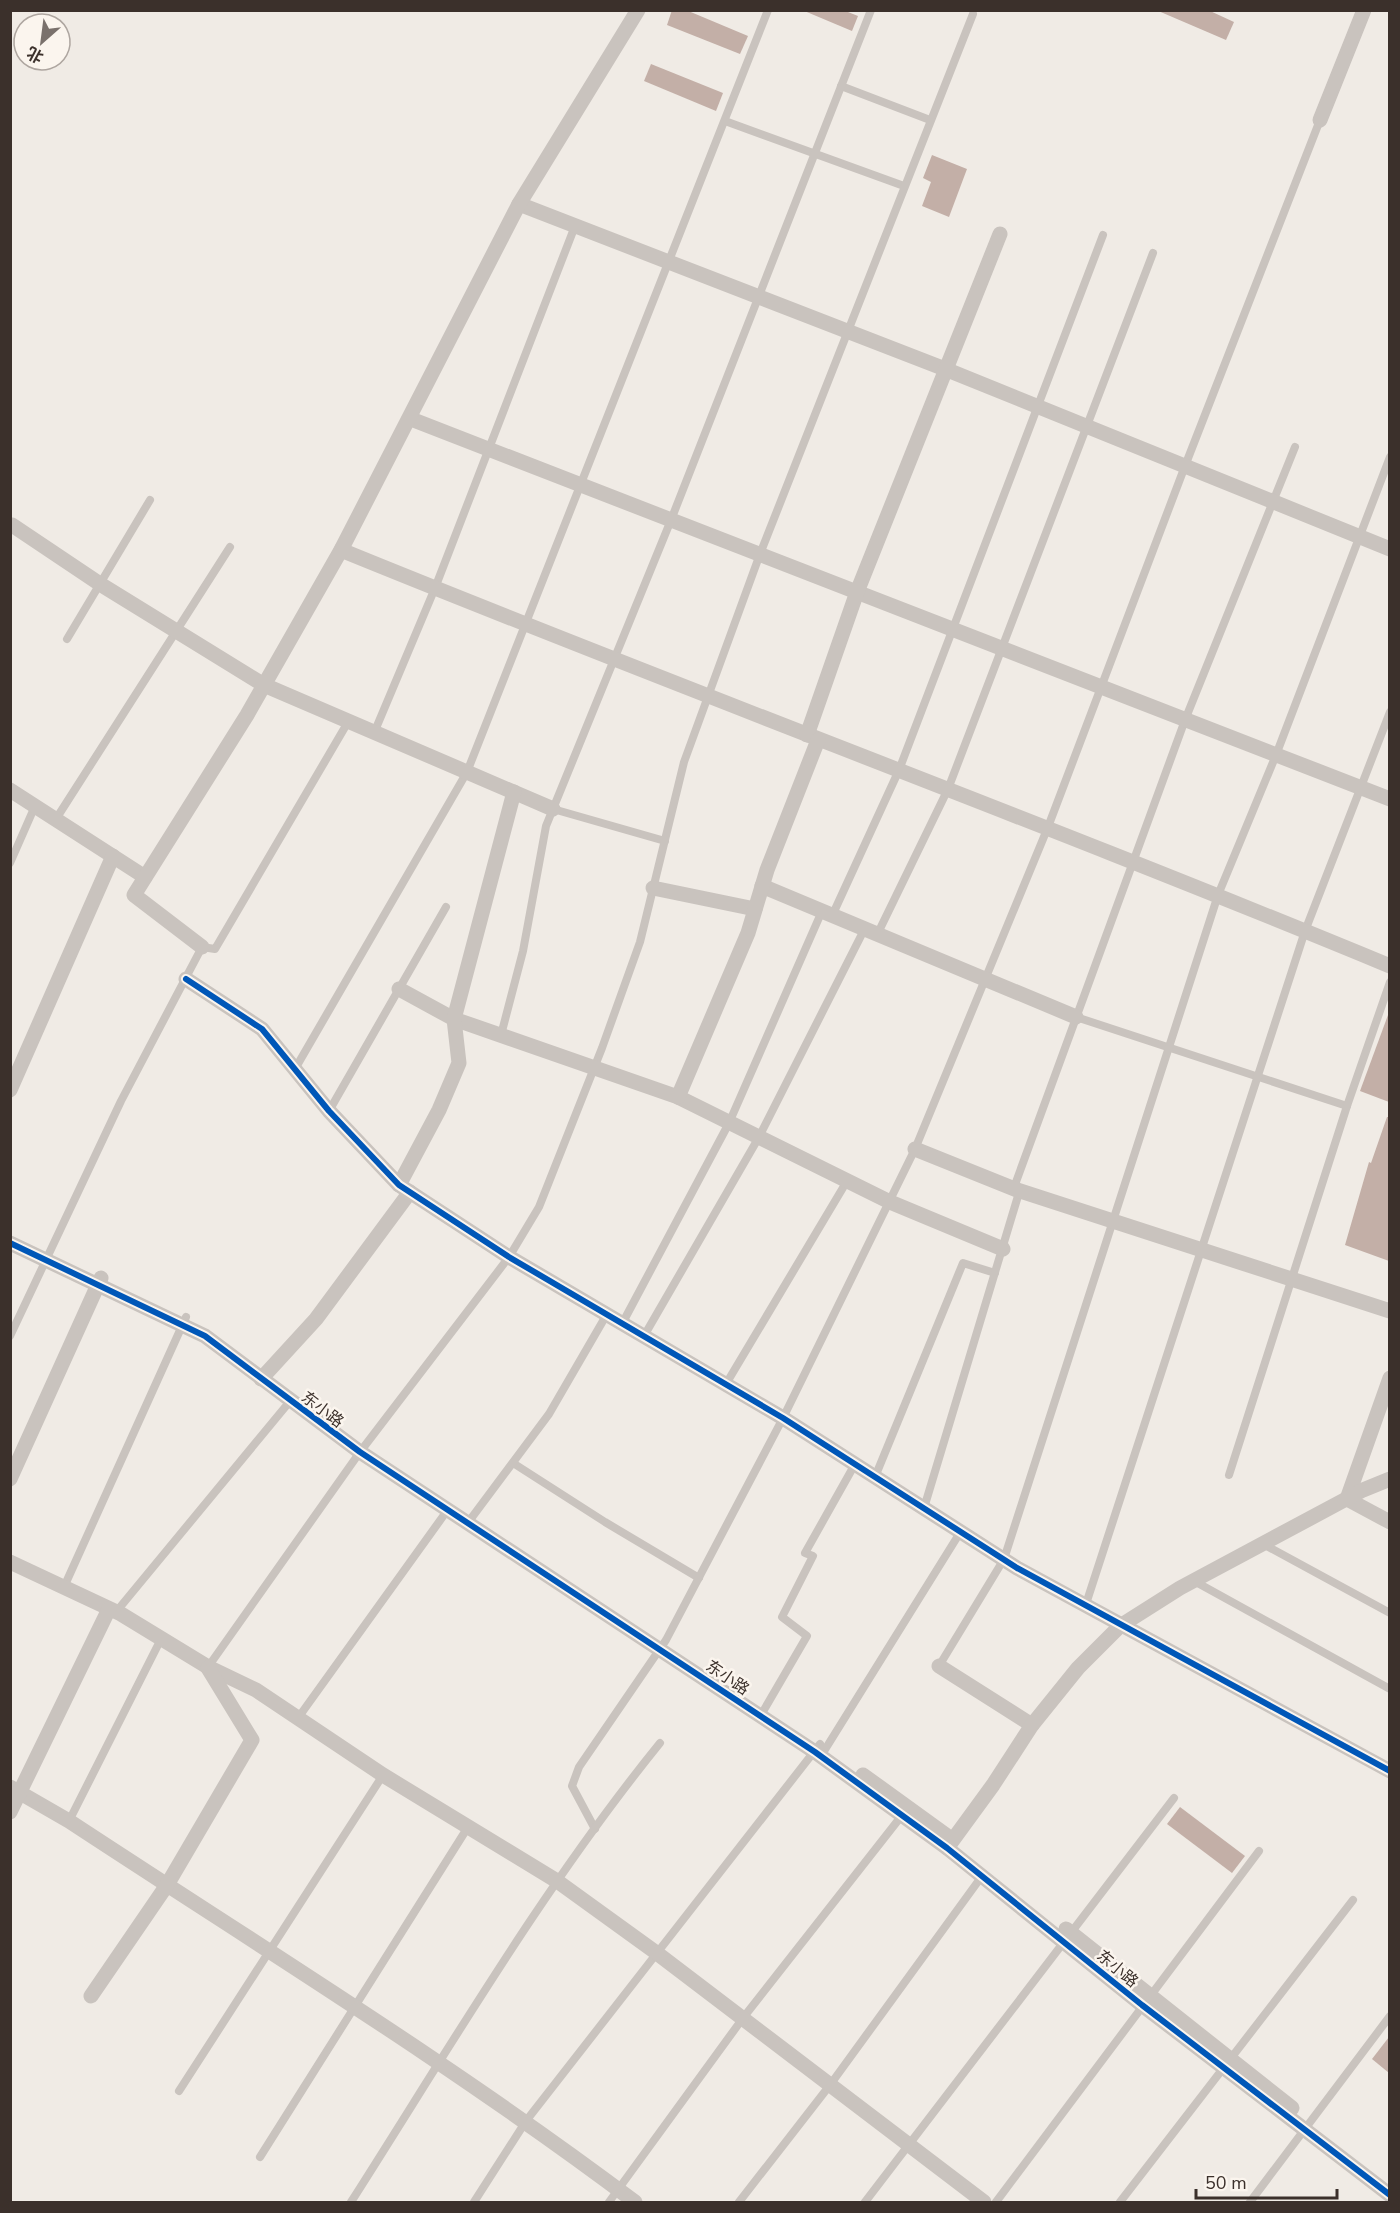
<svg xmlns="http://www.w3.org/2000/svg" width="1400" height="2213" font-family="'Nunito Sans','Noto Sans SC',sans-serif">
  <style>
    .building { fill: #c3afa7 }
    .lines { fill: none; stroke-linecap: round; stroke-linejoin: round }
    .lane { stroke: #c9c3be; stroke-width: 8 }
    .street { stroke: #c9c3be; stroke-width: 15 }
    .cycleway-casing { stroke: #fbf5ee; stroke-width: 10 }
    .cycleway { stroke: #0057b8; stroke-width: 6 }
    .labels { text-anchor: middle; stroke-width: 5; stroke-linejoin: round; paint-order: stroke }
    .street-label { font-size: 16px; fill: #3b302b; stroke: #fbf5ee }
  </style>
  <rect width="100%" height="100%" fill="#f0ebe5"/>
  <g class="building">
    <path d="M 672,10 L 686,10 L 748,36 L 740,54 L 667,25 Z"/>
    <path d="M 802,10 L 843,10 L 858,16 L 852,31 Z"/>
    <path d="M 1156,10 L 1208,10 L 1234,22 L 1226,40 Z"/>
    <path d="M 651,64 L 723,93 L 716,111 L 644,81 Z"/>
    <path d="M 932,155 L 967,169 L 949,217 L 922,206 L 931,182 L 923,178 Z"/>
    <path d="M 1388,1015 L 1389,1015 L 1389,1102 L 1360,1091 Z"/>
    <path d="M 1387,1117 L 1389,1117 L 1389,1261 L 1345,1245 L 1369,1162 L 1371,1163 Z"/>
    <path d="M 1180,1807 L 1245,1856 L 1232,1873 L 1167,1824 Z"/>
    <path d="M 1389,2037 L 1389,2073 L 1372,2059 Z"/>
  </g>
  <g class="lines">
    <g class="lane">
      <path d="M 841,86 L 930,120"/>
      <path d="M 725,121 L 904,186"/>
      <path d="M 67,639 L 150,500"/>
      <path d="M 374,733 L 435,588 L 575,226"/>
      <path d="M 553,809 L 665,841"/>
      <path d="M 56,819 L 230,547"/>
      <path d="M 10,863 L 35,806"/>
      <path d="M 832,916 L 899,770 L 1103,235"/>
      <path d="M 877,935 L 948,789 L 1153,253"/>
      <path d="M 1076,1017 L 1347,1106"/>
      <path d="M 501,1035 L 523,951 L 546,826 L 671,520 L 871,10"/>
      <path d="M 295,1069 L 467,772 L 768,10"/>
      <path d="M 329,1111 L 446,907"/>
      <path d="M 622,1324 L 729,1123 L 822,911"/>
      <path d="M 10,1336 L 121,1101 L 202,947 L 215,949 L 348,722"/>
      <path d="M 644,1336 L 759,1137 L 864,930"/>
      <path d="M 726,1384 L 847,1181"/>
      <path d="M 513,1463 L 605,1522 L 699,1578"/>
      <path d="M 1229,1475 L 1347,1106 L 1390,982"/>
      <path d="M 875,1477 L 963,1263 L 995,1273"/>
      <path d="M 924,1508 L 1018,1196 L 1016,1182 L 1185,720 L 1295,447"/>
      <path d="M 467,1524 L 549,1414 L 607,1314"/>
      <path d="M 1263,1544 L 1390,1613"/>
      <path d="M 1194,1581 L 1390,1689"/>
      <path d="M 64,1587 L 186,1317"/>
      <path d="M 1085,1607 L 1305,931 L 1390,712"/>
      <path d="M 116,1612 L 291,1400"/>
      <path d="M 939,1666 L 1004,1559 L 1218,895 L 1276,755 L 1390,457"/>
      <path d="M 208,1667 L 360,1452 L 509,1257 L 539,1207 L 602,1048 L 640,942 L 684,762 L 760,554 L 973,14"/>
      <path d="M 761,1715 L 807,1636 L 782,1617 L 813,1556 L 805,1553 L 855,1464"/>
      <path d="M 298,1718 L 449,1508"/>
      <path d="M 821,1756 L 961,1531"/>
      <path d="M 69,1821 L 161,1639"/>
      <path d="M 595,1829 L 572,1786 L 579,1767 L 666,1640 L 783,1418 L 915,1149 L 1048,827 L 1185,466 L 1320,120"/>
      <path d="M 179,2091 L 383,1775"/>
      <path d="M 260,2157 L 468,1827"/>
      <path d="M 351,2202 C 450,2047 544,1886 660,1743"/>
      <path d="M 474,2202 L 526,2121 L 820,1744"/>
      <path d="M 609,2202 L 743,2018 L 903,1814"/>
      <path d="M 739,2202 L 830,2085 L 982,1876"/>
      <path d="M 865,2202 L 1174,1798"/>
      <path d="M 996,2202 L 1259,1851"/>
      <path d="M 1120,2202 L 1353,1900"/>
      <path d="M 1250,2202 L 1390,2016"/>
    </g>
    <g class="street">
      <path d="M 1320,120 L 1364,10"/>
      <path d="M 519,204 L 945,369 L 1390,549"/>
      <path d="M 411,419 L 1390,799"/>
      <path d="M 12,525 L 100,584 L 264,685 L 553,809"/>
      <path d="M 341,550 C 689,692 1042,822 1390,966"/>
      <path d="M 807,735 L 857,592 L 1000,234"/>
      <path d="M 10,790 L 145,877"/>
      <path d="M 762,886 L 1076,1017"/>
      <path d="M 653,888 L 755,909"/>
      <path d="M 202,947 L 134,895 L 247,715 L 341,550 L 519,204 L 638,10"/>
      <path d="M 186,979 L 262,1029 L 329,1111 L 399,1185 L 509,1257 L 783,1418 L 1017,1568 L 1390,1771"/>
      <path d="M 399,989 L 454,1019 L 678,1097 L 890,1202 L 1003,1249"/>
      <path d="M 10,1090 L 113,856"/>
      <path d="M 678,1097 L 748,933 L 767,870 L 818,740"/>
      <path d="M 915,1149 L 1017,1190 L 1390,1311"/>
      <path d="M 399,1185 L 439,1110 L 459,1063 L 454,1019 L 514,792"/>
      <path d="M 10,1243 L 205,1336 L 360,1452 L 815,1752 L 947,1848 L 1142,2005 L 1390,2195"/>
      <path d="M 1390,1378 L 1347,1499 L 1390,1522"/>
      <path d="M 261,1379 L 316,1319 L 410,1192"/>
      <path d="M 10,1479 L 101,1278"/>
      <path d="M 10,1562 L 121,1614 L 208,1667 L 256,1690 L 383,1775 L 557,1881 L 658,1954 L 984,2202"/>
      <path d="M 939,1666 L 1032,1725"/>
      <path d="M 863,1775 L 946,1835"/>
      <path d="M 10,1787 L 69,1821 C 259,1946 453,2065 635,2202"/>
      <path d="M 10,1812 L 109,1609"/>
      <path d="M 947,1848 L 993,1785 L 1032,1725 L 1078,1668 L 1120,1626 L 1180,1588 L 1363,1490 L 1390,1479"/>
      <path d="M 1066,1929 L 1292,2108"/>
      <path d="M 91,1996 L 167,1885 L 252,1740 L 208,1668"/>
    </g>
    <defs>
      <g id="cycleway">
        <path d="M 186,979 L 262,1029 L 329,1111 L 399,1185 L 509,1257 L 783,1418 L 1017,1568 L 1390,1771"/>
        <path d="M 10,1243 L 205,1336 L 360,1452 L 815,1752 L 947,1848 L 1142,2005 L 1390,2195"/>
      </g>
    </defs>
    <use href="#cycleway" class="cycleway-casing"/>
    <use href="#cycleway" class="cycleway"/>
  </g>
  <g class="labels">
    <g class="street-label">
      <text transform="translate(323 1409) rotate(37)" y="6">东小路</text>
      <text transform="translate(728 1677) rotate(34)" y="6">东小路</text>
      <text transform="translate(1118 1968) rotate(40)" y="6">东小路</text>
    </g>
  </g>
  <rect width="1400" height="2213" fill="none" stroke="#3b302b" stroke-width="24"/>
  <g transform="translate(42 42) rotate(208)"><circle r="28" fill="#fbf5ee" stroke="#aea6a0" stroke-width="1.5"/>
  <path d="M0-4.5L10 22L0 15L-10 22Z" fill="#7a716c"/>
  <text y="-9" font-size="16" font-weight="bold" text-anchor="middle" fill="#3b302b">北</text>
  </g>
  <path d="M1196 2189v9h141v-9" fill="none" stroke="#3b302b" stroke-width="3"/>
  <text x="1205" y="2189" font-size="18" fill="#3b302b" stroke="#fbf5ee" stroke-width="4.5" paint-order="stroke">50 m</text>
</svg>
